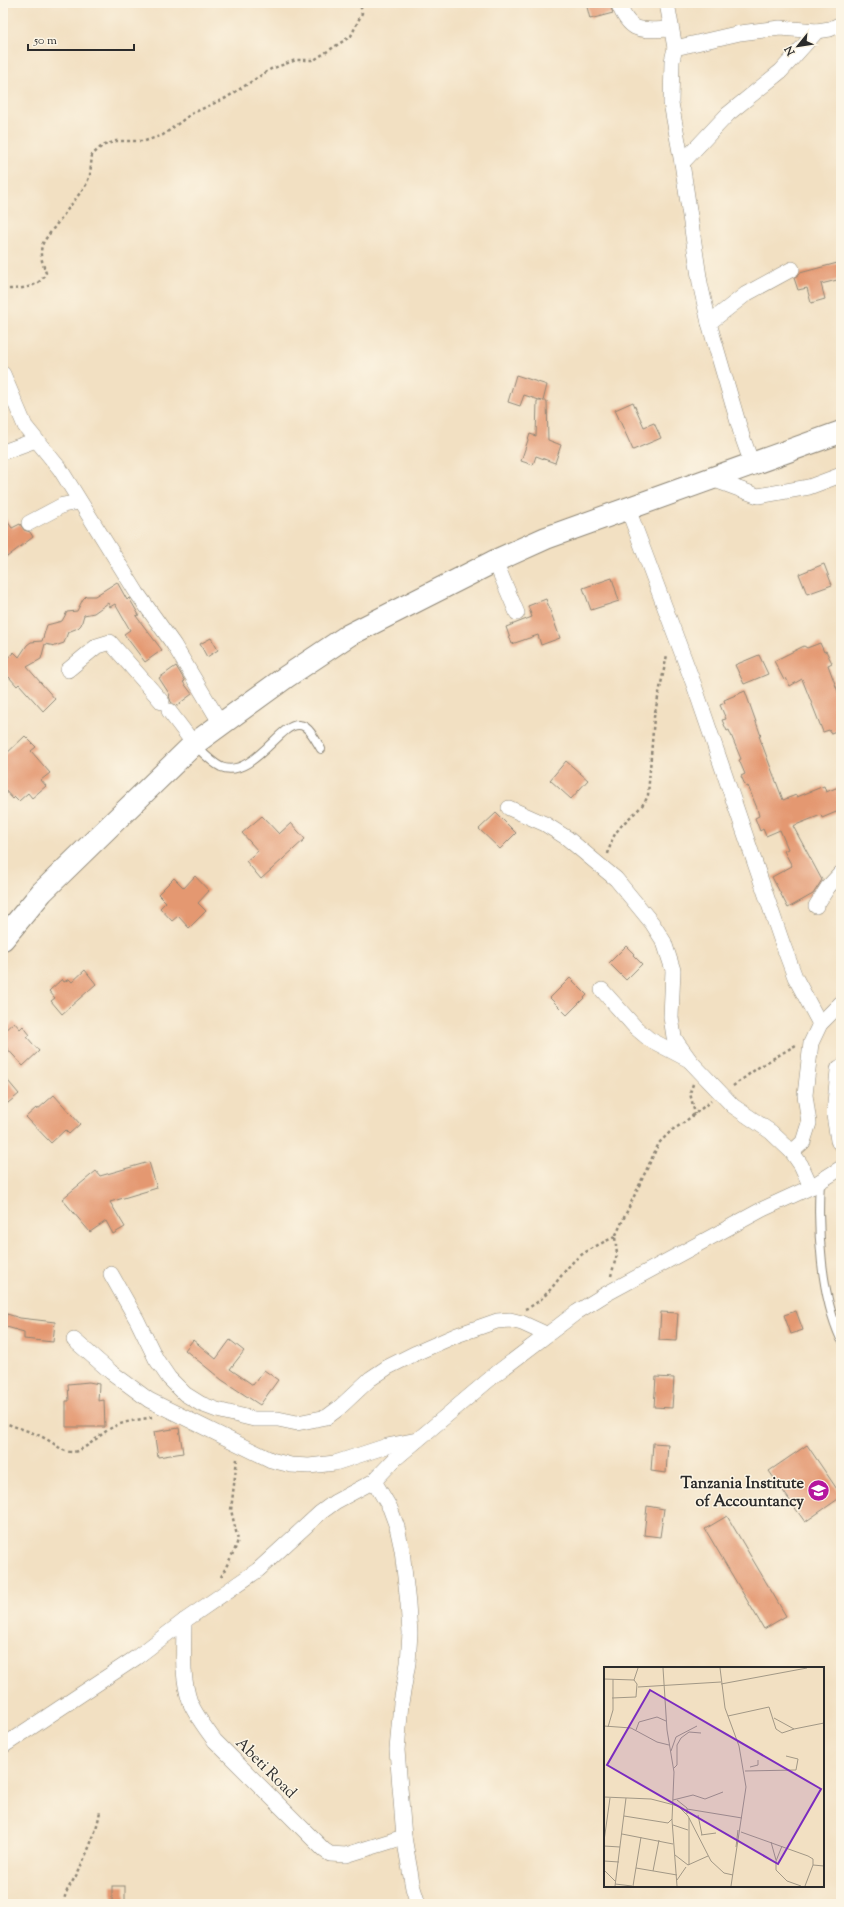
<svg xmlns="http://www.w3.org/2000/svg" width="844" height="1907" font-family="'Sorts Mill Goudy',serif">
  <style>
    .building { fill: #e49871 }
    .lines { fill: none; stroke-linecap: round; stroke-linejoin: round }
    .service-casing { stroke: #8e8676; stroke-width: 10 }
    .minor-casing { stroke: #8e8676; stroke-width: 16 }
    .secondary-casing { stroke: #8e8676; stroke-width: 22 }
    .trunk-casing { stroke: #8e8676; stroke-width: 24 }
    .path { stroke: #8e8676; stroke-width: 2.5; stroke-dasharray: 3 3; stroke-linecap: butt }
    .service { stroke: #fff; stroke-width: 8 }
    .minor { stroke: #fff; stroke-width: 15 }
    .secondary { stroke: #fff; stroke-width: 21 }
    .trunk { stroke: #fff; stroke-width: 22 }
    .labels { text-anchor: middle; stroke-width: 3; stroke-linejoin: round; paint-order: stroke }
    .poi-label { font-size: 16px; font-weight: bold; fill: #2b2b2b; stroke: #fcf5e5; text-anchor: end }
    .street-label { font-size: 16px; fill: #2b2b2b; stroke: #fcf5e5 }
    .inset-road { fill: none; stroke: #a29886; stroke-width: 1 }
    .view { fill: #7b2cbf; fill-opacity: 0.15; stroke: #7b2cbf; stroke-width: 2 }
    .inset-edge { fill: none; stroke: #2b2b2b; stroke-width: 2 }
  </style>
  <rect width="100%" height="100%" fill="#fcf5e5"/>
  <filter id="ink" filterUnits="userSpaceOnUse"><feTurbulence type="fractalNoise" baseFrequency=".025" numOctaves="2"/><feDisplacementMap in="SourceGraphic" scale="8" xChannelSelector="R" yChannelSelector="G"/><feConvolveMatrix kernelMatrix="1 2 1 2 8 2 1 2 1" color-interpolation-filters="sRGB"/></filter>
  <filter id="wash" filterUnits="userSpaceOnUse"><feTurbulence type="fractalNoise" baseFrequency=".012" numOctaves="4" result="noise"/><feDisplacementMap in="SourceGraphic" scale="16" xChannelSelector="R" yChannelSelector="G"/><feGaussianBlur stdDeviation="0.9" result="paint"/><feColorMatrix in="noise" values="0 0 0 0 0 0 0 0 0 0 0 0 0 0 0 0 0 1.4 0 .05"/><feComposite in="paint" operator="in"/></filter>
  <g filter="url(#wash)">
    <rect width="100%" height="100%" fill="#f2e0c2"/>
    <g id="blocks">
      <g class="building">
        <path d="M 586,3 L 609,3 L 613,13 L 590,19 Z"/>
        <path d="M 841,262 L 841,279 L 821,284 L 825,299 L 811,303 L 807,288 L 798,290 L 794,278 L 800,273 Z"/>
        <path d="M 516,375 L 547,385 L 543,401 L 547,401 L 548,440 L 561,445 L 555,463 L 536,456 L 533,465 L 521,461 L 530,434 L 536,436 L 537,401 L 542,401 L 524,395 L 520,406 L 508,402 Z"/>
        <path d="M 633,402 L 644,427 L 654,423 L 661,438 L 633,450 L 615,410 Z"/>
        <path d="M 3,515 L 12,528 L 20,524 L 24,530 L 30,532 L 33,537 L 7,557 L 3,550 Z"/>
        <path d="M 824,564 L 832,585 L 807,594 L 799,574 Z"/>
        <path d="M 612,578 L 619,601 L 591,610 L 583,588 Z"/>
        <path d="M 117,582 L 127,600 L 129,598 L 139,615 L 136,616 L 162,650 L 145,662 L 124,634 L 130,630 L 115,604 L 110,607 L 108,603 L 94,613 L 84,615 L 81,625 L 78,628 L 68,632 L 64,643 L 55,646 L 45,644 L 41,659 L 27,667 L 55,699 L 43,711 L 19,684 L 17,686 L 9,677 L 5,680 L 8,675 L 3,670 L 3,662 L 14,652 L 19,657 L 27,645 L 31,642 L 42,641 L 47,625 L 62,621 L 67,612 L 77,611 L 83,599 L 86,596 L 95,596 Z"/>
        <path d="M 546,599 L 560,638 L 541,645 L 538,635 L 512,644 L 506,627 L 532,617 L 528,606 Z"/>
        <path d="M 211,638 L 218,650 L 207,657 L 200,644 Z"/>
        <path d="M 820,643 L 824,652 L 826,651 L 832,663 L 828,665 L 841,700 L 841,729 L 831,733 L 829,730 L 823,732 L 802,679 L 790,686 L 786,678 L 784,680 L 774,661 L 804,646 L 807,648 Z"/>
        <path d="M 759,655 L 768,674 L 744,684 L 735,665 Z"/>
        <path d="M 176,666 L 185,681 L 183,682 L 192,694 L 176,706 L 171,702 L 169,696 L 170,695 L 159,678 Z"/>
        <path d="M 745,691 L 761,736 L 759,736 L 769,763 L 783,800 L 796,795 L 797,797 L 824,786 L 826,792 L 841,786 L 841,810 L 822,818 L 821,815 L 793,826 L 822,880 L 813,894 L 788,908 L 772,877 L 792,866 L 784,851 L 788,849 L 780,830 L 766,836 L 763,829 L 760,831 L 755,818 L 759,816 L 757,808 L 748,786 L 746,787 L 741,776 L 745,774 L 739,760 L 741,759 L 729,730 L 727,731 L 722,720 L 726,719 L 720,705 L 725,703 L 724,700 Z"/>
        <path d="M 25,736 L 36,747 L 31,751 L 50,773 L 41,780 L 46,786 L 32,798 L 28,793 L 19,801 L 15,797 L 13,799 L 3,788 L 3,757 Z"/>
        <path d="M 566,761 L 588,780 L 571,799 L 550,780 Z"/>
        <path d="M 496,813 L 516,833 L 500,849 L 479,829 Z"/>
        <path d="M 262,816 L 279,834 L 291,823 L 305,839 L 261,879 L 246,861 L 258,851 L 242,833 Z"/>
        <path d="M 195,876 L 209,891 L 198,903 L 206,911 L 189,928 L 178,916 L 172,921 L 160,908 L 166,902 L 158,894 L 174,878 L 184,888 Z"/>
        <path d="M 626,946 L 634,954 L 633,955 L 642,964 L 626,980 L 609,963 Z"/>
        <path d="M 85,970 L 96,984 L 62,1014 L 51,1001 L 55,998 L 49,991 L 62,979 L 64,982 L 69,979 L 72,982 Z"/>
        <path d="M 570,978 L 587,995 L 567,1015 L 550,998 Z"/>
        <path d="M 14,1022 L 20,1029 L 23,1026 L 30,1035 L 27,1037 L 39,1051 L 23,1066 L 3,1044 L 3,1032 Z"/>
        <path d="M 3,1075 L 19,1094 L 3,1107 Z"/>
        <path d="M 54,1095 L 80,1124 L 69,1134 L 65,1130 L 51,1143 L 26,1117 L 36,1108 L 37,1110 Z"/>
        <path d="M 149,1162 L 157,1188 L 110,1202 L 125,1227 L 113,1234 L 106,1221 L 90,1232 L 62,1199 L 96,1171 L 100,1176 Z"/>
        <path d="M 796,1311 L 803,1330 L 791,1334 L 784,1315 Z"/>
        <path d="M 661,1312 L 678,1313 L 676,1341 L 659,1340 Z"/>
        <path d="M 7,1314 L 20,1318 L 55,1322 L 53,1342 L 24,1339 L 24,1332 L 3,1326 Z"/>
        <path d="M 193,1340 L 216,1359 L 230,1340 L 244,1351 L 230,1369 L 253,1385 L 264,1370 L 278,1380 L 260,1405 L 222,1380 L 185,1350 Z"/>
        <path d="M 656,1377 L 674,1378 L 672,1408 L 654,1407 Z"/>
        <path d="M 89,1382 L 99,1384 L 98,1401 L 104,1400 L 105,1427 L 66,1427 L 66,1401 L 69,1401 L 68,1384 Z"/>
        <path d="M 179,1428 L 183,1453 L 158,1457 L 154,1432 Z"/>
        <path d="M 653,1443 L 668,1444 L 666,1473 L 651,1471 Z"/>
        <path d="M 807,1445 L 841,1495 L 841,1497 L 805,1522 L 769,1471 Z"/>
        <path d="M 647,1506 L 664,1509 L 660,1537 L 644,1535 Z"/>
        <path d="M 727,1516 L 786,1616 L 764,1629 L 705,1529 Z"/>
        <rect x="112" y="1886" width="13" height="18"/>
      </g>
    </g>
  </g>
  <g filter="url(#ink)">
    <use href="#blocks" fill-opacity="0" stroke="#8e8676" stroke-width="1"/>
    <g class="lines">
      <defs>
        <g id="service">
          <path d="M 195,745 C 203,753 211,762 221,767 C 245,777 269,743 286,730 C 305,716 312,734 321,749"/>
          <path d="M 820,1182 C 817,1229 821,1296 841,1339"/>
        </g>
        <g id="minor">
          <path d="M 618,3 C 631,35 641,30 671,29"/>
          <path d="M 667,3 L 675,48 L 672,61 L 671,103 L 682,163 L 700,283 L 709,323 L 742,436 L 752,464"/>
          <path d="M 675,48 L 740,33 L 780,28 L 817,31 L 830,29 L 841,24"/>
          <path d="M 682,163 L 728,114 L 781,71 L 817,31"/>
          <path d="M 709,323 L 746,294 L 792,269"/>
          <path d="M 3,374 L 25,426 L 60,469 L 137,593 L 174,645 L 221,724"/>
          <path d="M 3,452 L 36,440"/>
          <path d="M 712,479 L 758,496 L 809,487 L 841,475"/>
          <path d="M 628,509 L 694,685 L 783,945 L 795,977 L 820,1024"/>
          <path d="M 29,523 L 63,505 L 79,502"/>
          <path d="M 495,561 L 517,613"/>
          <path d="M 68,670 L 97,646 L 110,642 L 162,702"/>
          <path d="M 169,711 L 194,744"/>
          <path d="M 509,808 L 545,824 L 567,838 L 616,879 L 652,923 L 664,942 L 673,970 L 671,1017 L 674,1037 L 678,1044 L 691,1062 L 733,1106 L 771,1132 L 792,1152 L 801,1165 L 811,1187"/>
          <path d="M 816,906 L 828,887 L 841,873"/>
          <path d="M 602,990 L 636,1028 L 649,1039 L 689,1060"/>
          <path d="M 792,1152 L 803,1142 L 809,1123 L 805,1095 L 811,1043 L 820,1024 L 841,1003"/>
          <path d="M 111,1274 L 137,1320 L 156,1359 L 169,1378 L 185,1394 L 201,1404 L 217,1410 L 254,1419 L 278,1419 L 297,1423 L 327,1417 L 339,1408 L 370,1379 L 388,1367 L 416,1353 L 457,1335 L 497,1321 L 510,1320 L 522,1323 L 546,1334"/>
          <path d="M 74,1340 L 111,1372 L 149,1400 L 271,1460 L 291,1465 L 309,1466 L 335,1463 L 387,1446 L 417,1440"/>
          <path d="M 374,1481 L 390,1508 L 397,1527 L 402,1550 L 408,1604 L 410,1633 L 408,1663 L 401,1703 L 397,1750 L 404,1837 L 413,1888 L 418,1904"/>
          <path d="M 184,1621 C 184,1647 181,1676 190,1702 C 196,1716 206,1729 215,1741 L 324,1850 L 330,1854 L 346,1855 L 404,1837"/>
          <path d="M 3,1746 L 137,1657 L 184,1621 L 258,1570 L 320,1513 L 335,1502 L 374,1481 L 395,1459 L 497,1373 L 577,1312 L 606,1294 L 763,1209 L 811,1187 L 841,1168"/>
        </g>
        <path id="secondary" d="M 841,1070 L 837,1115 L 841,1140"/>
        <path id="trunk" d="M 3,939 L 42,892 L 194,744 L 286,677 L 349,635 L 495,561 L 546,538 L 841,432"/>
      </defs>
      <use href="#service" class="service-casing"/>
      <use href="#minor" class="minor-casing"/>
      <use href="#secondary" class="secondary-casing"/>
      <use href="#trunk" class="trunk-casing"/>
      <g class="path">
        <path d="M 3,289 C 19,289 38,289 46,273 C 42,261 38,253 44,241 L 86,185 L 90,175 L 92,155 L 102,146 L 116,141 L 145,141 L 163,135 L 191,114 L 226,98 L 271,69 L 296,60 L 314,60 L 351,36 L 362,13 L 360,3"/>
        <path d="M 608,854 C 610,846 612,837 618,830 C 627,817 643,810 648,795 L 654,717 L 667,655"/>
        <path d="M 693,1084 L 690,1093 L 695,1114"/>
        <path d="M 733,1086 L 759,1067 L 796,1045"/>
        <path d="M 611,1276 L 617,1254 L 615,1237 L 659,1143 L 672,1130 L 682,1124 L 711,1101"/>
        <path d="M 525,1309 C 547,1301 559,1275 576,1259 C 587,1250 601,1243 615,1237"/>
        <path d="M 3,1422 C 19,1429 36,1432 51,1442 C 58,1446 63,1452 72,1452 C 84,1452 102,1432 113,1427 C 125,1421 139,1420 152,1417"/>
        <path d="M 221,1577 L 235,1549 L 238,1540 L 231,1510 L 237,1459"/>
        <path d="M 64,1904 C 64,1890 73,1883 79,1870 C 87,1852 97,1832 100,1811"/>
      </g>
      <use href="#service" class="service"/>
      <use href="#minor" class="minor"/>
      <use href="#secondary" class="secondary"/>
      <use href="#trunk" class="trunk"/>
    </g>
  </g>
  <defs>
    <symbol id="university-disc" viewBox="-11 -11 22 22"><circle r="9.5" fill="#b5179e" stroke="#fcf5e5"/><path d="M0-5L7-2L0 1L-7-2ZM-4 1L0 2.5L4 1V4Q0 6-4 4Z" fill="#fff"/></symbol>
  </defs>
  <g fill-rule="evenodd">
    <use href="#university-disc" x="806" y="1478" width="25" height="25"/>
  </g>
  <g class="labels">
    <g class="poi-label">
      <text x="804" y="1488">Tanzania Institute<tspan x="804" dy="18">of Accountancy</tspan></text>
    </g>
    <g class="street-label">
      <text transform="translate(267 1767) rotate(45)" y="6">Abeti Road</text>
    </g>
  </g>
  <g transform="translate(604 1667)">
    <rect width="220" height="220" fill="#f2e0c2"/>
    <path class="inset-road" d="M 59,1 L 63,63 L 70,105 L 68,153 L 73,219M 116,1 L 121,41 L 135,79 L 142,120 L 127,219M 0,12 L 30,13 L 33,17 L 32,30 L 8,31M 30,13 L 34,1M 117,17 L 203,1M 34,20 L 117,15M 124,49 L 165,40 L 172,62 L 178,66 L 190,62M 170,51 L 190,62 L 220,56M 0,59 L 27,61 L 53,75 L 65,78M 4,60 L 9,43 L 9,12M 32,63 L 35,55 L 53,50 L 62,54M 67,84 L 72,70 L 93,59M 146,100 L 154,98 L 154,93M 70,101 L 73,98 L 73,78 L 77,71 L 85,65 L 97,66M 141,104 L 192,103 L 194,92 L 182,89M 0,130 L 47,132 L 74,139 L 84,149 L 107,194 L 120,206 L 129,208M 69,133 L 89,128 L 101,132 L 119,125M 73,133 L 83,141 L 83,147M 83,142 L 138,151M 94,148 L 98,168M 20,149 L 64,156 L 68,152M 85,151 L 85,198M 69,158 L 84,163M 137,165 L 204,189 L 209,192 L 209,198M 18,167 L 69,177M 97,168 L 112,166M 0,174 L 6,131M 167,175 L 172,193M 0,179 L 16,180M 178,179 L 172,194 L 172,203 L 183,214 L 197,219M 132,180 L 134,163M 71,188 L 84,198 L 104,189M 0,194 L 15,195M 32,201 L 73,208M 0,203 L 11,214M 49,204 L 55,173M 73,213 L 82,200M 11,217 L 28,219M 11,219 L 22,131M 29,219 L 37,170M 201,219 L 209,198 L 220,199"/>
    <path class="view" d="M 46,23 L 217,122 L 174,197 L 3,98 Z"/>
    <rect width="220" height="220" class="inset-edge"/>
  </g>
  <rect width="844" height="1907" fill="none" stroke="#fcf5e5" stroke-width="16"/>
  <g transform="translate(798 46) rotate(240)" stroke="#fcf5e5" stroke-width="3" paint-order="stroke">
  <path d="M0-3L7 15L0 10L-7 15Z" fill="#2b2b2b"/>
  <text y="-6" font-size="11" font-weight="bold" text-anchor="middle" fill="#2b2b2b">N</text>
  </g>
  <path d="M28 44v6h106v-6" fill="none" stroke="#2b2b2b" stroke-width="2"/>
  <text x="34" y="44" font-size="12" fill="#2b2b2b" stroke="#fcf5e5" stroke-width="3" paint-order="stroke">50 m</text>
</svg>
